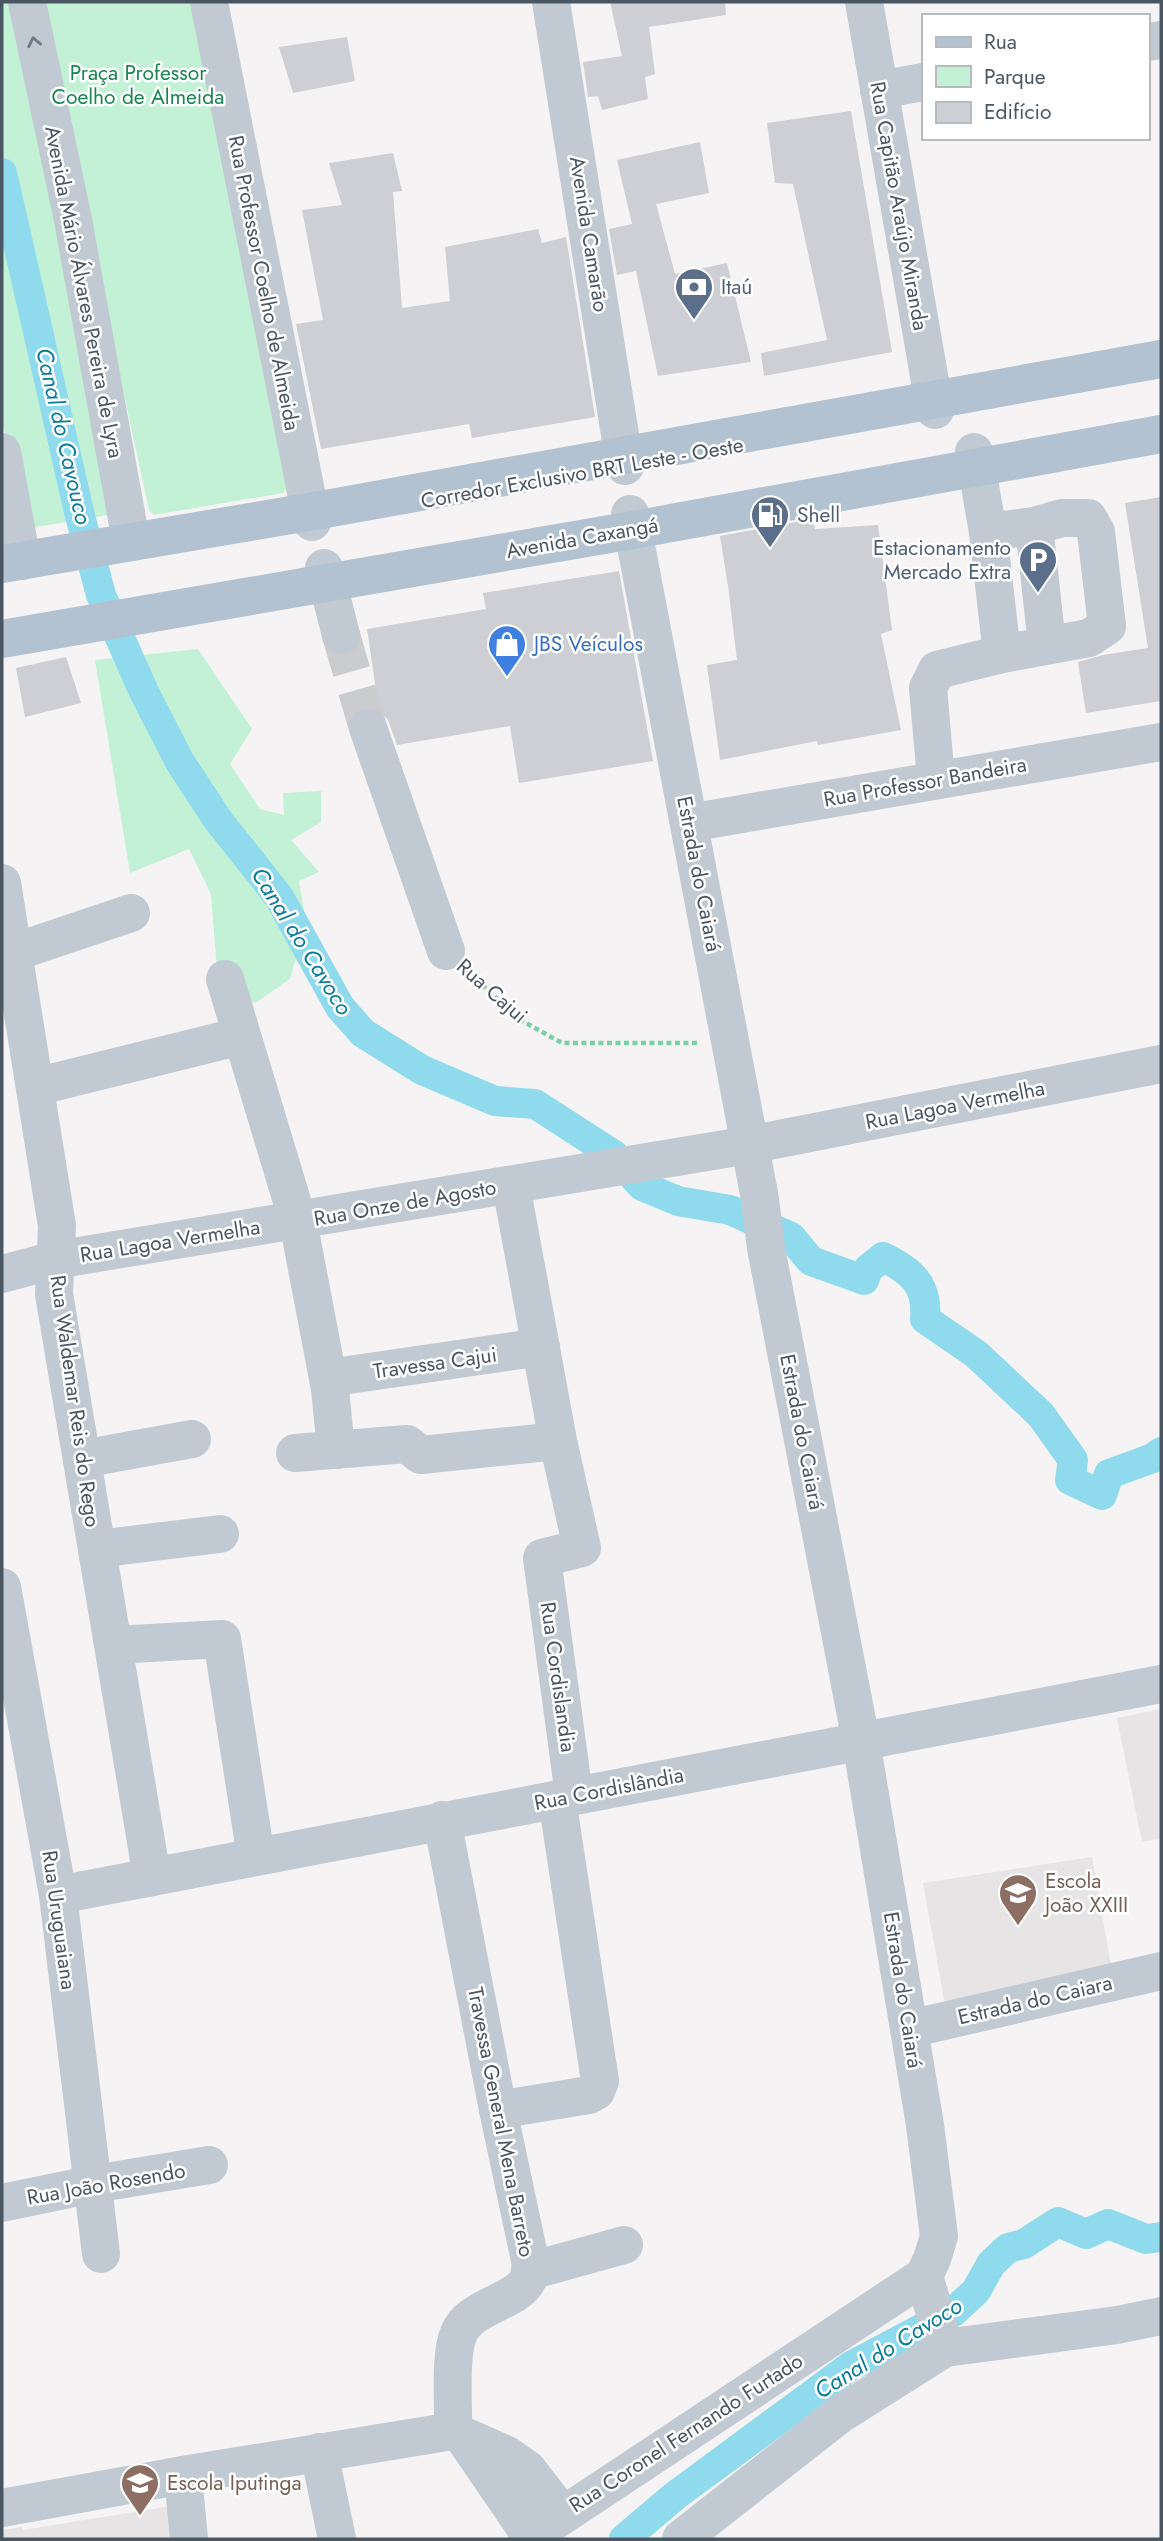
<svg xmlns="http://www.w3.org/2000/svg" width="1163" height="2541" font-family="Jost,sans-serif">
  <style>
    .education { fill: #e6e4e5 }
    .green { fill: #c3f1d5 }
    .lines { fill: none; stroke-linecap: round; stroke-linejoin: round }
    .canal { stroke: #90daee; stroke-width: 30 }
    .building { fill: #cdcfd5 }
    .minor-tunnel { stroke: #caccce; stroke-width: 38; stroke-dasharray: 38 19; stroke-linecap: butt }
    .path { stroke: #7ad0a6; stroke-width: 4.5; stroke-dasharray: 5 3.5; stroke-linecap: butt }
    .minor { stroke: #c1cad2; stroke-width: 38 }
    .major { stroke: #b3c2d1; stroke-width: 38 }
    .oneway { stroke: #6e7983 }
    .labels { text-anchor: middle; stroke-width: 5; stroke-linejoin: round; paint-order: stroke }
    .park-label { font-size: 21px; fill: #17864f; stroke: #fff }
    .street-label { font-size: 21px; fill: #4a5661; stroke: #fff }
    .service-label { font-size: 21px; fill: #4e5e75; stroke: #fff; text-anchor: start }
    .shop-label { font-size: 21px; fill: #366cbe; stroke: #fff; text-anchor: start }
    .education-label { font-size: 21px; fill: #785e54; stroke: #fff; text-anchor: start }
    .water-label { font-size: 23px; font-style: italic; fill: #0c7c9b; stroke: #fff }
  </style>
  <rect width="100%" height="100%" fill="#f5f3f3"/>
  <g class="education">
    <path d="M 1161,1709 L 1161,1838 L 1142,1842 L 1117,1718 Z"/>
    <path d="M 1092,1857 L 1112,1971 L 945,2005 L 923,1883 Z"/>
    <path d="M 177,2505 L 184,2539 L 2,2539 L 2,2530 L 22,2527 L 23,2530 Z"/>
  </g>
  <g class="green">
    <path d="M 2,2 L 22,2 L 120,513 L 24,529 L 2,418 Z"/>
    <path d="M 39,2 L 209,2 L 286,488 L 283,493 L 154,515 L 149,510 Z"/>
    <path d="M 198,649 L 252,729 L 230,764 L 260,809 L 284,815 L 283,793 L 321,791 L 321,822 L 291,840 L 319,872 L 299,881 L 306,923 L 290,979 L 255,1003 L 226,991 L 217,970 L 211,894 L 189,849 L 130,873 L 95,660 Z"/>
  </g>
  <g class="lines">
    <g class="canal">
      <path d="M 2,173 L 79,512 L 101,595 L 144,692 L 180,762 L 218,820 L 279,897 L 340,1007 L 363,1033 L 422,1070 L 495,1101 L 535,1104 L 614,1155 L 642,1186 L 678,1201 L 730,1210 L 791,1237 L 811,1261 L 864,1280 L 868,1269 L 883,1257 C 912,1271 928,1285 925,1319 L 976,1354 L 1041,1415 L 1073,1460 L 1070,1480 L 1102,1495 L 1109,1474 L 1153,1458 L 1161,1452"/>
      <path d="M 624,2539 L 676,2495 L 851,2366 L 953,2312 L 976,2291 L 991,2264 L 1008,2248 L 1024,2244 L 1058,2222 L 1086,2234 L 1108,2224 L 1146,2239 L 1161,2237"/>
    </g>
  </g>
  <g class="building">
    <path d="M 610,2 L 725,2 L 726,15 L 649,27 L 655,74 L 645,77 L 648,99 L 602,110 L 598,96 L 588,97 L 583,62 L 622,56 Z"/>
    <path d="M 347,37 L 355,81 L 293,93 L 279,47 Z"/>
    <path d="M 851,111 L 892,352 L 764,376 L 761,353 L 827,340 L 793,184 L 775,183 L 767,123 Z"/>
    <path d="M 700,142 L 709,193 L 656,204 L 675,274 L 727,263 L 751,362 L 658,376 L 636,271 L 617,275 L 609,229 L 632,224 L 617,160 Z"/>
    <path d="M 393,153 L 402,191 L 393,192 L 402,308 L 450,301 L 445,247 L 538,229 L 542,243 L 566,237 L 595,417 L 472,438 L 469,424 L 321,449 L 296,324 L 323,320 L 302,210 L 342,205 L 329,163 Z"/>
    <path d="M 1161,497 L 1161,701 L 1086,713 L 1078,662 L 1103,655 L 1148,648 L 1125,503 Z"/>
    <path d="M 813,519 L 815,529 L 878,525 L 892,630 L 881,634 L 901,730 L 818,745 L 817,741 L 720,760 L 707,665 L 737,660 L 728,586 L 720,536 Z"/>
    <path d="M 619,571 L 653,761 L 519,783 L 510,726 L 397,745 L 388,720 L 379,710 L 367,629 L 486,609 L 483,593 Z"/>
    <path d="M 66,657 L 81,703 L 25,717 L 16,668 Z"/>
  </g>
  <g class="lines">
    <path class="minor-tunnel" d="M 341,635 L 368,728"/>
    <path class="path" d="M 470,973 L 517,1018 L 562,1043 L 699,1043"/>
    <g class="minor">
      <path d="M 27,2 L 73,220 L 131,541"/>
      <path d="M 209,2 L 312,522"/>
      <path d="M 551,2 L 625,466"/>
      <path d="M 864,2 L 935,410"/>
      <path d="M 1147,42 L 1161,40"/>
      <path d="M 879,90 L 923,82"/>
      <path d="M 2,452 L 22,561"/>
      <path d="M 974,452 L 988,532"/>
      <path d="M 630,514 L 760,1199 L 766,1248 L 861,1741 L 925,2125 L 939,2236 L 932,2259 L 924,2276"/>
      <path d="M 1034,526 L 1047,645"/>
      <path d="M 324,568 L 341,635"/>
      <path d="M 368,728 L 446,951"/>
      <path d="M 936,780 L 928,688 L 937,670 L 1002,654 L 1089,638 L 1107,626 L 1096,532 L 1088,518 L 1062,518 L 1034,526 L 988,532 L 1002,654"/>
      <path d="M 689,823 L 1161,742"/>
      <path d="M 2,883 L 57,1226 L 54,1294 L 152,1877"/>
      <path d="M 15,952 L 131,913"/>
      <path d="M 225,979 L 298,1221 L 330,1389 L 336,1450"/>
      <path d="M 35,1087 L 241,1036"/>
      <path d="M 511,1185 L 558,1441 L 582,1548 L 542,1558 L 574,1795"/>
      <path d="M 2,1274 L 55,1260 L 749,1145 L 1161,1064"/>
      <path d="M 328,1378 L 541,1347"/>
      <path d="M 295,1453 L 407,1444 L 421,1455 L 558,1441"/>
      <path d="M 82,1459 L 192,1439"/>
      <path d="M 97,1549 L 220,1534"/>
      <path d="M 2,1587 L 58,1895 L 101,2254"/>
      <path d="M 114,1645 L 222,1639 L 256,1857"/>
      <path d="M 442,1820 L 498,2110 L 531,2265 C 530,2270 530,2277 527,2281 C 516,2302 470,2306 459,2333 C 449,2355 454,2406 453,2431"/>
      <path d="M 58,1895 L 1161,1684"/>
      <path d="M 909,2029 L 1161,1971"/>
      <path d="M 498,2110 L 589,2095 L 596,2091 L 600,2081 L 557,1799"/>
      <path d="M 2,2203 L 94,2184 L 209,2165"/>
      <path d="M 530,2271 L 624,2245"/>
      <path d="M 924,2276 L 945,2348"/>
      <path d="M 464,2438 L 531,2536"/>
      <path d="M 319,2452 L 337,2539"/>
      <path d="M 183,2475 L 189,2539"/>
      <path d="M 2,2508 L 183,2475 L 453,2431 L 507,2455 L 528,2470 L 562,2514"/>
      <path d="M 527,2539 L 924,2276"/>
      <path d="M 681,2539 L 839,2415 L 945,2348 L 1117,2325 L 1161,2316"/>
    </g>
    <g class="major">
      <path d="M 2,564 L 309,512 L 1161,359"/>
      <path d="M 2,639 L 633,530 L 1161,434"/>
    </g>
  </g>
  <defs><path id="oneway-chevron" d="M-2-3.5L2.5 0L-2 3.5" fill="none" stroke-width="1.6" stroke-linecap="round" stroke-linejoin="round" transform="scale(1.75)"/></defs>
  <use class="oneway" href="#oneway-chevron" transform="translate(34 42) rotate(-102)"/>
  <defs>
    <symbol id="bank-pin" viewBox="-11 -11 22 30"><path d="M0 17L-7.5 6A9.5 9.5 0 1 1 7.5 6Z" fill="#5c6f8a" stroke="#fff"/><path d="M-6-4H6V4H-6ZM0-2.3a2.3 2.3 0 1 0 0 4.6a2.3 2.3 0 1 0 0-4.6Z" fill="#fff"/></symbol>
    <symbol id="fuel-pin" viewBox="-11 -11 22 30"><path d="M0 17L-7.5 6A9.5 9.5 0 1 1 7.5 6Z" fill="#5c6f8a" stroke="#fff"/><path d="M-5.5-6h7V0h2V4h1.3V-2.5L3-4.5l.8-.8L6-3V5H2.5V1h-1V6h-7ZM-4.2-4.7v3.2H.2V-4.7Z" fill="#fff"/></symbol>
    <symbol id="parking-pin" viewBox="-11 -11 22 30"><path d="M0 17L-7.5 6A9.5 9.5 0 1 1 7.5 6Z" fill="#5c6f8a" stroke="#fff"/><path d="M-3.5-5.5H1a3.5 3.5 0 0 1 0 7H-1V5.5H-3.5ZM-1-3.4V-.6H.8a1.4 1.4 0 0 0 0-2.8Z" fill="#fff"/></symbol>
    <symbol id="shop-pin" viewBox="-11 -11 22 30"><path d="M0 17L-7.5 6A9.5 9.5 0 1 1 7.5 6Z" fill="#3f7fe0" stroke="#fff"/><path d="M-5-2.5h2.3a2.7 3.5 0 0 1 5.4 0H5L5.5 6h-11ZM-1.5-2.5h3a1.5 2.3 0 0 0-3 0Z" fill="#fff"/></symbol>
    <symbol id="school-pin" viewBox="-11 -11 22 30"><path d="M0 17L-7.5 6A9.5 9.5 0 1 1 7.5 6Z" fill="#8d6e63" stroke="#fff"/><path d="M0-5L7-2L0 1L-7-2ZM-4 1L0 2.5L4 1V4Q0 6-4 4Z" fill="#fff"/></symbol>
  </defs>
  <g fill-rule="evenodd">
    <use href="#bank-pin" x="672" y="265" width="44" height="60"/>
    <use href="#fuel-pin" x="748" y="493" width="44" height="60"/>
    <use href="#parking-pin" x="1016" y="538" width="44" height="60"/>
    <use href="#shop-pin" x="485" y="622" width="44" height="60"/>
    <use href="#school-pin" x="996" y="1871" width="44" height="60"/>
    <use href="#school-pin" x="118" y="2461" width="44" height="60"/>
  </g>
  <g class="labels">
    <g class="park-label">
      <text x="138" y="80">Praça Professor<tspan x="138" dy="24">Coelho de Almeida</tspan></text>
    </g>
    <g class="street-label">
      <text transform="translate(899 206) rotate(80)" y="7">Rua Capitão Araújo Miranda</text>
      <text transform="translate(589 234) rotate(81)" y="7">Avenida Camarão</text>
      <text transform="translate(264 283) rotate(79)" y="7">Rua Professor Coelho de Almeida</text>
      <text transform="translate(84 292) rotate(79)" y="7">Avenida Mário Álvares Pereira de Lyra</text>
      <text transform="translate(582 473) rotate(-10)" y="7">Corredor Exclusivo BRT Leste - Oeste</text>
      <text transform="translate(582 538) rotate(-10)" y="7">Avenida Caxangá</text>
      <text transform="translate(925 782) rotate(-10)" y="7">Rua Professor Bandeira</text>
      <text transform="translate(699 874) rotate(79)" y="7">Estrada do Caiará</text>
      <text transform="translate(492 991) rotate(41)" y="7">Rua Cajui</text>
      <text transform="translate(955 1105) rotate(-11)" y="7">Rua Lagoa Vermelha</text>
      <text transform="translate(405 1203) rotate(-10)" y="7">Rua Onze de Agosto</text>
      <text transform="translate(170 1241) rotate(-9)" y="7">Rua Lagoa Vermelha</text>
      <text transform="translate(435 1363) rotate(-8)" y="7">Travessa Cajui</text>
      <text transform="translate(75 1401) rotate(82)" y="7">Rua Waldemar Reis do Rego</text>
      <text transform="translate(802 1432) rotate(79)" y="7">Estrada do Caiará</text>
      <text transform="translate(558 1677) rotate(82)" y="7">Rua Cordislandia</text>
      <text transform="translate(609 1789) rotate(-11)" y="7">Rua Cordislândia</text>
      <text transform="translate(59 1920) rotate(82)" y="7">Rua Uruguaiana</text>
      <text transform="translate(903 1990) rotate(81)" y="7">Estrada do Caiará</text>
      <text transform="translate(1035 2000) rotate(-13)" y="7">Estrada do Caiara</text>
      <text transform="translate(501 2122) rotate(79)" y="7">Travessa General Mena Barreto</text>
      <text transform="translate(106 2184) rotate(-10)" y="7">Rua João Rosendo</text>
      <text transform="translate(686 2433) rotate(-33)" y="7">Rua Coronel Fernando Furtado</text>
    </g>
    <g class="service-label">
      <text x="721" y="294">Itaú</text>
      <text x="797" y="522">Shell</text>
      <text x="1011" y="555" text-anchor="end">Estacionamento<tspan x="1011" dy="24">Mercado Extra</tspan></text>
    </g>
    <g class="shop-label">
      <text x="534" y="651">JBS Veículos</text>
    </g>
    <g class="education-label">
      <text x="1045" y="1888">Escola<tspan x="1045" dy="24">João XXIII</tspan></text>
      <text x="167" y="2490">Escola Iputinga</text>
    </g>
    <g class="water-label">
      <text transform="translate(64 436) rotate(77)" y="8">Canal do Cavouco</text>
      <text transform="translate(302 941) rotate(58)" y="8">Canal do Cavoco</text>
      <text transform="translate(888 2348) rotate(-32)" y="8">Canal do Cavoco</text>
    </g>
  </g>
  <rect width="1163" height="2541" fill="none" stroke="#4a5661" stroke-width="7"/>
  <rect x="922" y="14" width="228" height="126" fill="#ffffff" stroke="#b7bbc0" stroke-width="2"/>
  <rect x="936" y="37" width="35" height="10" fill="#b3c2d1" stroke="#b7bbc0" stroke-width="2"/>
  <text x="984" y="49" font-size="21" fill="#4a5661">Rua</text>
  <rect x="936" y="66" width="35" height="21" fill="#c3f1d5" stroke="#b7bbc0" stroke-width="2"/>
  <text x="984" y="84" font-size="21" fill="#4a5661">Parque</text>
  <rect x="936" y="102" width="35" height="21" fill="#cdcfd5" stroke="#b7bbc0" stroke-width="2"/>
  <text x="984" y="119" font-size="21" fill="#4a5661">Edifício</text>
</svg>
